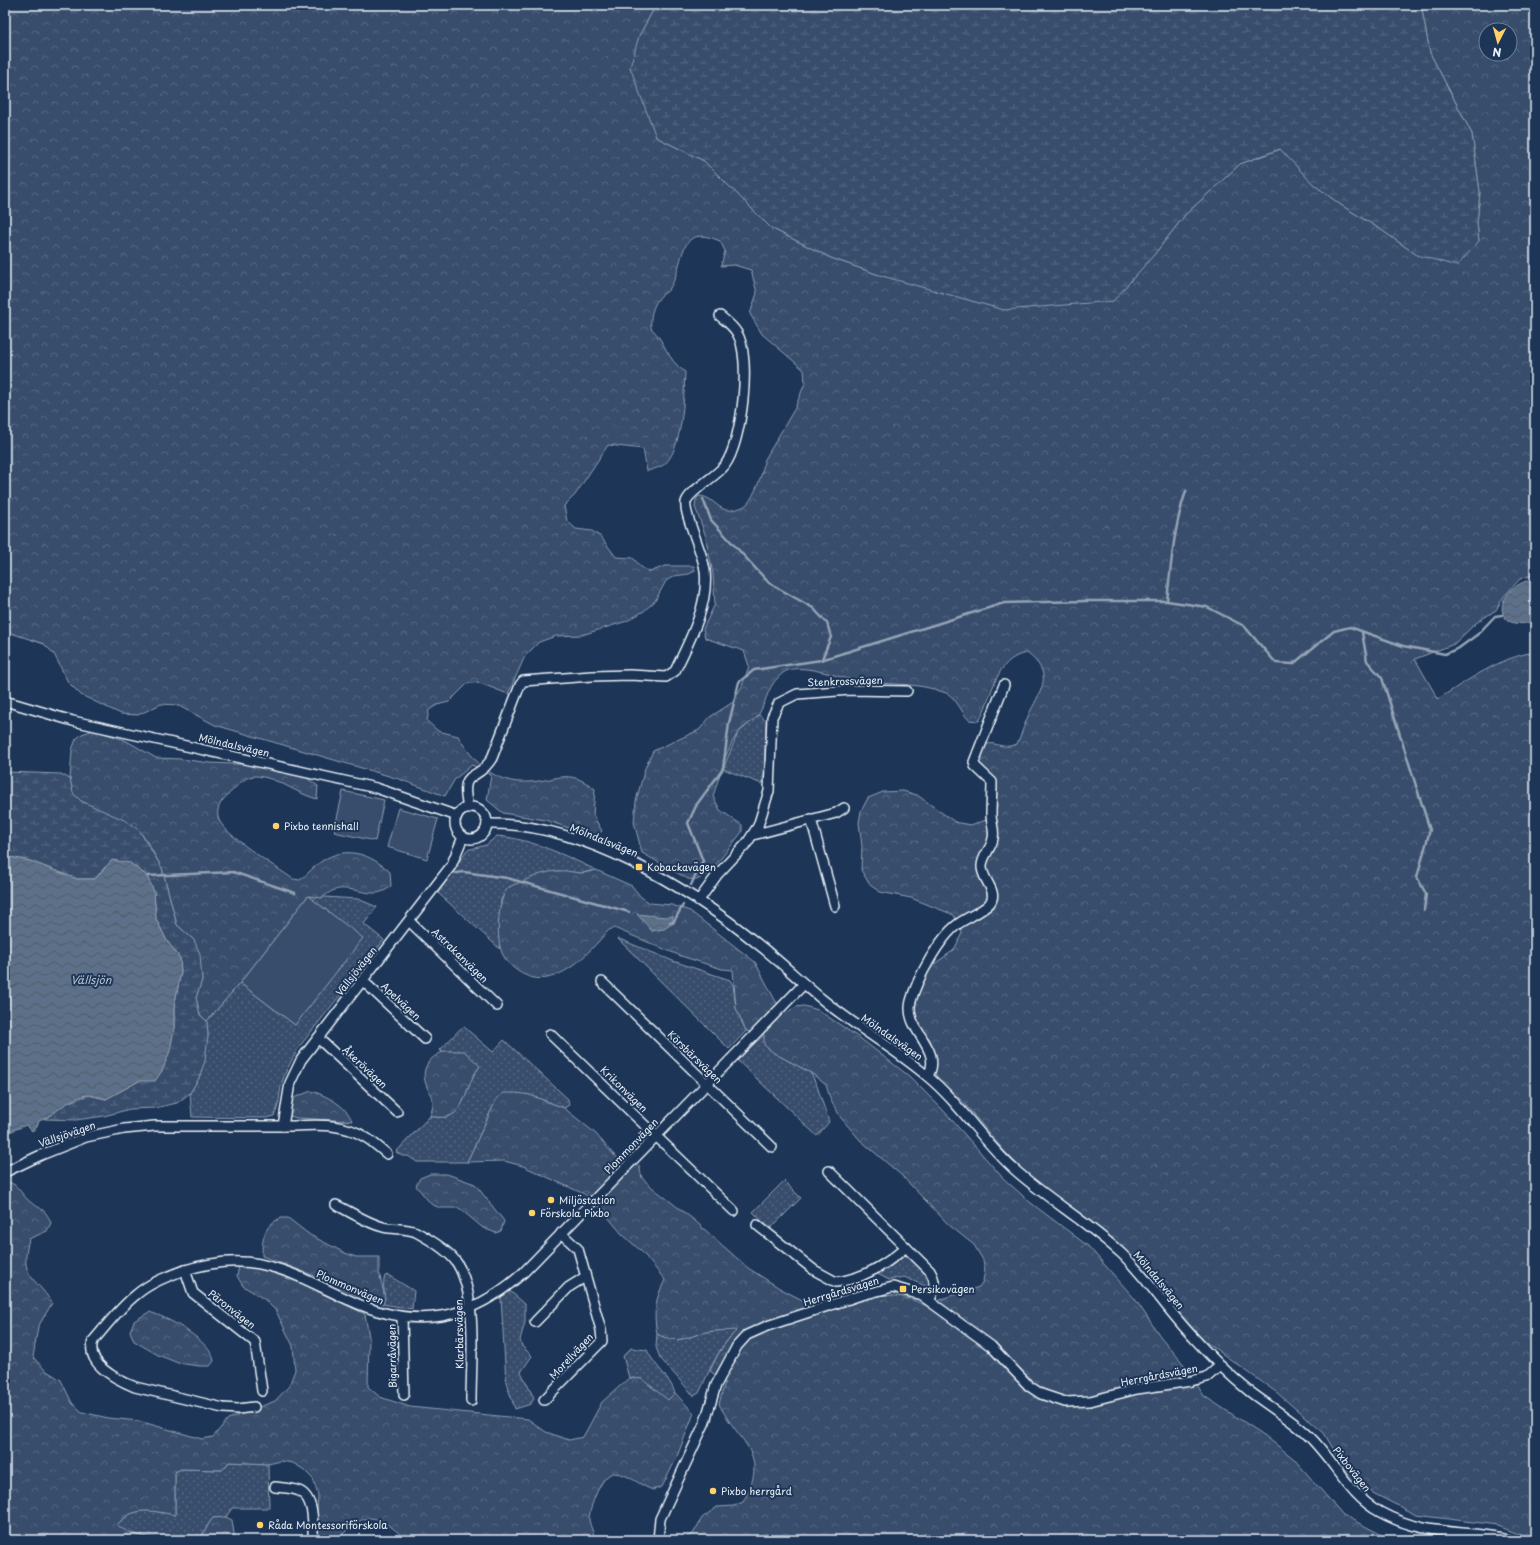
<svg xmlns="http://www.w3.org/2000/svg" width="1540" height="1545" font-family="'Playpen Sans',sans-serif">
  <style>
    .grass { fill: url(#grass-dots); stroke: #909fb2 }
    .forest { fill: url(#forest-crowns); stroke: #909fb2; fill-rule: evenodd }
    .wetland { fill: url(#wetland-marsh); stroke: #909fb2 }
    .garden { fill: #374d6c; stroke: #909fb2 }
    .water { fill: url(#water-waves); stroke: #95a4b5 }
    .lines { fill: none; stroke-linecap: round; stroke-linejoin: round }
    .stream { stroke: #95a4b5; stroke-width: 2.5 }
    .minor-casing { stroke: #e8f1f8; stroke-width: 12 }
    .minor { stroke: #1d3557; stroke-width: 9 }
    .poi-dot { fill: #ffd166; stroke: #1d3557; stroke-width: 1.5 }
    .labels { text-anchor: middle; stroke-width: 4; stroke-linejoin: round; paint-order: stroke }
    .street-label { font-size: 10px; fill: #e8f1f8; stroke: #1d3557 }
    .poi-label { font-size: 10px; fill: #e8f1f8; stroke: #1d3557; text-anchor: start }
    .water-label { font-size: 11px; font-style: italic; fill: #b7c4d1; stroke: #1d3557 }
  </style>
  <defs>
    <pattern id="grass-dots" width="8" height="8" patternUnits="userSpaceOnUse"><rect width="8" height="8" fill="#374d6c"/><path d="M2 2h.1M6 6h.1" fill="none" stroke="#546782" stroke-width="1.8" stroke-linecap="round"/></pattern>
    <pattern id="forest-crowns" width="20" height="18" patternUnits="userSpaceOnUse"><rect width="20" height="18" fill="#374d6c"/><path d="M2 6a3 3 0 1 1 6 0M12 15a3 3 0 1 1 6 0" fill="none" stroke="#546782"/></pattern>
    <pattern id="wetland-marsh" width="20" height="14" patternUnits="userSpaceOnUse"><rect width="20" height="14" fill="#374d6c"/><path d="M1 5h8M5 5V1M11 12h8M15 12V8" fill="none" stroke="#546782"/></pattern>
    <pattern id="water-waves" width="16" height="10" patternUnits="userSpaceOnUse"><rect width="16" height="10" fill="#5d7089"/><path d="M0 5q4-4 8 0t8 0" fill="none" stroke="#505a66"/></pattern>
  </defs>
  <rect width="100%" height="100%" fill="#1d3557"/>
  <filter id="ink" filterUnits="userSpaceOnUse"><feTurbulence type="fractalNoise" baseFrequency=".025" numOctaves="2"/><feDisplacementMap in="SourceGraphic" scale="8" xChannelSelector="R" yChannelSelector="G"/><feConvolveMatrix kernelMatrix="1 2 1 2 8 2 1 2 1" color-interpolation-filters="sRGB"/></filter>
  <g filter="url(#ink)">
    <g class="grass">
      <path d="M 759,715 L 766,721 L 764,777 L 762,784 L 723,769 L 738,733 Z"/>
      <path d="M 497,836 C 532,839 564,855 596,870 L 582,873 L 560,871 L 544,874 L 509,888 L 501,899 L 499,923 L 500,949 L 438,893 L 467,850 L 486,845 Z"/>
      <path d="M 308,896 L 358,899 L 377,907 L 364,924 L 384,940 L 299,1047 C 293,1058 286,1069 282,1082 C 279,1094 280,1105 274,1116 L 266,1118 L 192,1117 L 190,1093 L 199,1078 L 208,1036 L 207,1021 L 240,983 L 295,1025 L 362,938 Z"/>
      <path d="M 617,938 L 673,961 L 730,980 L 733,985 L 736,1008 L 746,1031 L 729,1049 Z"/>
      <path d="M 463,1026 L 493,1052 L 504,1040 L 568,1099 L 569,1105 L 564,1108 L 530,1095 L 497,1098 L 467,1162 L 417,1162 L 408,1156 L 402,1156 L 396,1152 L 430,1116 C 469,1125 461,1088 480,1066 L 454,1051 L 442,1052 L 440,1050 Z"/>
      <path d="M 764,1035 L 774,1053 L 811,1073 L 817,1086 L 829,1122 L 817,1136 L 737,1060 Z"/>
      <path d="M 784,1181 L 801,1198 L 770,1229 L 753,1212 Z"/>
      <path d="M 905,1254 C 915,1259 933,1273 928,1287 L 904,1277 L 889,1280 L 874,1272 Z"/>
      <path d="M 388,1275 L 414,1291 L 412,1309 L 383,1304 C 387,1294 381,1286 385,1276 Z"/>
      <path d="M 510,1291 L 525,1304 L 525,1322 L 520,1340 L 522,1346 L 532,1356 L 521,1372 L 534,1398 L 531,1404 L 515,1409 L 506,1382 L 501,1297 Z"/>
      <path d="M 738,1329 C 718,1347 710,1370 699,1393 L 694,1396 L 660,1358 L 656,1347 L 657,1334 C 678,1345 686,1337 706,1332 C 717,1330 727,1331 738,1329 Z"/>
      <path d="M 631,1348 L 647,1350 C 654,1366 670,1377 675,1393 L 668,1401 L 642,1379 L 629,1378 L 623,1356 Z"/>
      <path d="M 229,1462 L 268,1464 L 269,1508 L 232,1508 L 226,1517 L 213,1518 C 209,1522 201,1539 197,1540 C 185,1544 139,1537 127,1532 C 123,1531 120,1528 117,1525 C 133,1505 153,1511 175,1515 L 175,1472 L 181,1469 L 222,1470 Z"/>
    </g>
    <g class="forest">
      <path d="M 5,5 L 656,5 L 639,36 L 656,137 L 704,161 L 771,228 L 831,258 L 882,276 L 1153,256 L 1185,215 L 1240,164 L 1281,149 L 1313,184 L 1341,205 L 1380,229 L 1417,255 L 1479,241 L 1477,223 L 1480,192 L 1472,134 L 1430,53 L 1421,5 L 1535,5 L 1535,574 L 1520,579 L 1504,596 L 1496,610 L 1476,623 L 1454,644 L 1415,659 L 1438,699 C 1467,681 1500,657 1535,652 L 1535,1540 L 1497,1525 L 1416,1515 L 1353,1483 L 1324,1433 L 1276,1392 L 1203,1340 L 1118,1243 L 1031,1178 L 1005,1152 L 963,1102 L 933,1074 L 936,1061 L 934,1049 L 929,1038 L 917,1027 L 913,1019 L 914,993 L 930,967 L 954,950 L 962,933 L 954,915 L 911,898 L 880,892 L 870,885 L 861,870 L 862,846 L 859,823 L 861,811 L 868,798 L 883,792 L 903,791 L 917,795 L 955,822 L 970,825 L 993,818 L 989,781 L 976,758 C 991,730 995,753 1017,744 C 1022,733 1025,722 1030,712 C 1042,688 1054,674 1027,653 C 994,658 993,697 979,721 L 969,720 C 961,712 956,697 946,693 C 916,681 885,686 853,680 C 837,677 798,661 783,673 C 767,686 768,698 759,714 C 755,722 742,726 737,734 C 725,752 720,776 713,796 L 720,810 L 742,825 L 742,832 L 710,872 L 697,880 L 688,879 L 642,853 L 634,822 L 636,801 L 645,768 L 653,751 L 699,730 L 710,717 L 733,702 L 742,686 L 749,666 L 744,651 L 705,638 L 703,629 L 715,604 L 713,574 L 705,534 L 695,507 L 696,499 L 699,496 C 711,496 716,507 726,510 C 732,511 743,508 747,504 C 754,497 764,471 764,461 L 795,408 L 805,383 L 804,370 L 762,334 L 750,314 L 757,293 L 751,270 L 734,265 L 721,266 L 725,251 L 720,241 C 676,222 686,263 670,288 C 668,292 662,294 659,298 C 652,307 650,318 651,328 C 666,342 666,359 685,372 C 684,395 683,453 662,466 C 657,468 652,470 647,471 L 643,449 L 608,445 L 575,495 L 564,506 L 567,521 L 576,529 L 592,531 L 601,537 L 616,557 L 633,558 L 641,567 L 650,572 L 665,566 L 694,566 L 695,571 L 689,574 L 674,576 L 666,581 L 655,601 L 644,611 L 627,621 L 582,635 L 556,636 L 539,642 L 525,656 L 508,694 L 477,682 L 468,683 L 449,702 L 437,705 L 429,710 L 427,721 L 438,731 L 458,736 C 474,763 495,784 528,782 C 558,781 567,767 595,789 L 593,815 L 602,831 L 596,837 L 545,820 L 503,813 L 487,800 L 491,775 L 472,765 L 455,779 L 445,796 L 399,779 L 215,725 L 177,705 L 161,704 L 138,715 L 121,714 L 81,695 L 68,682 L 54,654 L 44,644 L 8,632 L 5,628 ZM 1486,30 L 1510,30 L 1510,54 L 1486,54 Z"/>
      <path d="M 94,730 L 125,740 L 156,758 L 181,759 L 210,763 L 257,765 L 300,773 L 318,786 L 317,799 C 295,793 279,778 257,776 C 246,775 239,784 232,791 C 224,798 216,805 218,817 C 220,833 278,868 293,879 L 300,880 C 308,874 314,866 322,861 C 346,845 371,854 390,872 L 391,886 C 375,901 358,887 339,889 C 332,890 327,894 322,898 L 308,896 L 240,983 L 207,1021 L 200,1015 L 196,998 L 202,980 L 194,940 L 177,925 L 162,868 L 149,845 L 139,830 L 81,801 L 73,793 L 70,779 L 72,750 L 76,739 L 82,734 Z"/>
      <path d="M 596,870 L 632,886 L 641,897 L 650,903 L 672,905 L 690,911 L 755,962 L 775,1000 L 786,1013 L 796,1007 L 804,1006 L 818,1010 L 861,1039 L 909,1076 L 943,1110 L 1003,1178 L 1031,1203 L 1088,1246 L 1135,1299 L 1160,1336 L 1186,1367 L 1204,1396 L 1264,1435 L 1293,1458 L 1343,1515 L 1392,1540 L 680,1540 L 693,1534 L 702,1518 L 717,1507 L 734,1506 L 743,1502 C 771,1452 739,1444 719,1404 L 725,1382 L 710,1371 C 717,1354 725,1342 737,1330 C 727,1331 716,1330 706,1332 C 686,1337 678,1345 657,1334 C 653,1312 655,1300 665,1280 L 642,1252 L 622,1234 L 597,1204 L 584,1194 L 523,1166 L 504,1161 L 467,1162 L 497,1098 L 504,1093 L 517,1093 L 530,1095 L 564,1108 L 595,1133 L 614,1155 L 629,1167 L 639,1165 L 642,1178 L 653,1188 L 694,1220 L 748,1268 L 781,1289 L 810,1304 L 819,1314 C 863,1298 888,1284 932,1309 L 941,1299 L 979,1287 L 983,1281 L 985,1270 L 983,1260 L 974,1245 L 949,1225 L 901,1175 L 860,1140 L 841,1118 L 831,1101 L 826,1085 L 811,1073 L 774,1053 L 764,1045 L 764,1035 L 746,1031 L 736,1008 L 733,970 L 722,969 L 681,956 L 614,928 L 609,930 C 591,949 574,972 547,978 C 529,982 506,967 501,950 C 496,936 498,898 508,888 C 512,885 518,883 522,882 C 534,876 547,871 560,871 C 567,870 574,873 581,873 C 586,873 592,871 596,870 Z"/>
      <path d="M 445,1051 L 464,1051 L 480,1066 C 461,1088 469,1125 430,1116 C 431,1112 433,1108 433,1104 C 433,1097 429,1093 427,1087 C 419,1069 429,1057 445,1051 Z"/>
      <path d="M 311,1091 C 326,1095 347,1106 352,1121 L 296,1118 L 290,1116 L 291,1099 Z"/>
      <path d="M 430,1174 L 447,1174 L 475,1184 L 504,1221 L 501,1231 L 496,1233 L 483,1228 L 459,1208 L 440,1208 L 431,1204 L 416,1186 L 420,1178 Z"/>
      <path d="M 5,1181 C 17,1183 19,1191 27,1199 C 37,1209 45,1206 51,1223 L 47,1231 L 29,1239 C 19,1279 34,1274 52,1303 L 38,1327 L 33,1357 L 45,1370 L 61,1380 L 72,1403 L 82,1412 L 108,1418 L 139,1421 L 202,1439 L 213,1437 L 228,1419 L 275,1401 L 289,1386 L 295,1370 L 293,1346 L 276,1311 L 264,1299 L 243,1286 L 237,1276 L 239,1266 L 263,1269 L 302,1284 L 365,1314 L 369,1337 L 368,1387 L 380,1397 L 410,1407 L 528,1419 L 546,1432 L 569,1440 L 583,1437 L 602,1402 L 629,1378 L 642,1379 L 668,1400 L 675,1393 L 694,1413 L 676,1459 L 662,1487 L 653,1490 C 640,1486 628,1473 614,1473 C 601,1474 589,1509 589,1520 C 590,1526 594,1534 596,1540 L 407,1540 C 377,1514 367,1508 337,1540 L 315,1540 L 318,1495 L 313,1479 L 303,1469 L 293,1463 L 281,1461 L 268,1464 L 229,1462 L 222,1470 L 181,1469 L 175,1472 L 175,1515 C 153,1511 133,1505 117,1525 C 132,1537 150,1537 169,1540 L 5,1540 L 5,1286 L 8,1276 L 5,1261 Z"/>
      <path d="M 281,1218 L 288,1218 L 310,1235 L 345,1253 L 356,1257 L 379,1257 L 379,1272 L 385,1298 L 383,1304 L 356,1295 L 323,1279 L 262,1256 C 262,1238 264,1225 281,1218 Z"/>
      <path d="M 149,1312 C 168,1317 211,1341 214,1361 L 210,1366 L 199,1366 L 178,1363 L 158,1355 L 134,1341 L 130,1331 L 134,1321 Z"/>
      <path d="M 226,1517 L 232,1520 L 235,1540 L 198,1540 C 204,1535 207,1525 213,1518 Z"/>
    </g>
    <g class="wetland">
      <path d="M 656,5 L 1421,5 L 1430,53 L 1472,134 L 1480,192 L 1477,223 L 1479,241 L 1457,266 L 1417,255 L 1380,229 L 1341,205 L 1313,184 L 1280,149 L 1240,164 L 1185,215 L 1153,256 L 1113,301 L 1004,310 L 882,276 L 831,258 L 771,228 L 704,161 L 656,137 L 630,67 L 639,36 Z"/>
      <path d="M 5,772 L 61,774 L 70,779 L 73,793 L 81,801 L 124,820 L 139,830 L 162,868 L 177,925 L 194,940 L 200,954 L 202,980 L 196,998 L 200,1015 L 207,1021 L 208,1036 L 205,1061 L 199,1078 L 190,1093 L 177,1103 L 155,1108 L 130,1109 L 104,1116 L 76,1120 L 45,1119 L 62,1105 L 88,1095 L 106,1099 L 139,1081 L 174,1030 L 174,1007 L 181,972 L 180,958 L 167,941 L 156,919 L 154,892 L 147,876 L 130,863 L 105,867 L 95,879 L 77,879 L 30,861 L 5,856 Z"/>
    </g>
    <g class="garden">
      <path d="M 343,791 L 384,800 L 375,841 L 334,832 Z"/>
      <path d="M 398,808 L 438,819 L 427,859 L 387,847 Z"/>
      <path d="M 308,896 L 363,938 L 295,1025 L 240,983 Z"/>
    </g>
    <g class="water">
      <path d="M 1535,578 L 1535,621 C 1497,633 1493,600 1518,585 C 1523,582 1529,580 1535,578 Z"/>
      <path d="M 5,856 L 30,861 L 77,879 L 95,879 L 112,860 L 130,863 L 147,876 L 154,892 L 156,919 L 167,941 L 180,958 L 181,972 L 174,1007 L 174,1030 L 170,1051 L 162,1071 L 155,1081 L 139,1081 L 106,1099 C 101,1098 93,1095 87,1095 C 68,1097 56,1115 39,1121 L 37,1127 L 32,1131 L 26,1125 L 9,1132 L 5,1130 Z"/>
      <path d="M 637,914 L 665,917 L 673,916 L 673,923 L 664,929 L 652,931 Z"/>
    </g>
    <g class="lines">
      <g class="stream">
        <path d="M 703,499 L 711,520 L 769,583 L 813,608 L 827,623 L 831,637 L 822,659"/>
        <path d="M 1167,601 C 1171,564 1174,526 1186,491"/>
        <path d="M 1362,632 L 1367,661 L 1382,678 L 1430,830 L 1417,877 L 1426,894 L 1424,910"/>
        <path d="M 700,866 L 703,861 L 688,823 L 697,804 L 723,769 L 729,723 L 739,682 L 754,670 L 821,660 L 1004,603 L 1087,601 L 1167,601 L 1207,607 L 1244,626 L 1276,663 L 1293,664 L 1334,631 L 1350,627 L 1403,646 L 1445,654 L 1459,648 L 1478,634 L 1495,616 L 1502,615"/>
        <path d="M 456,873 L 464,872 L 507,878 L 629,912"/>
        <path d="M 147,876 L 233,872 L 295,893"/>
        <path d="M 691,885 L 697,872"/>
        <path d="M 670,922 L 673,923 L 683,905"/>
      </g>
      <defs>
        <g id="minor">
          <path d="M 5,701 L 73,721 L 376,788 L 457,816"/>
          <circle cx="471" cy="823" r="16"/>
          <path d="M 468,808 C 459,766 477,784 492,758 L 520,685 L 523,681 L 592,676 L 630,675 L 666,677 L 675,671 C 689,642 709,605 705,571 C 704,555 683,513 686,502 C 689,491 716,477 725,465 C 742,442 752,357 737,333 C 733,326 726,321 720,316"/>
          <path d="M 811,819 L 835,906"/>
          <path d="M 487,824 C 581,822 688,887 759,945 C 781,962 801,982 823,1000 C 856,1027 894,1048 927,1076 C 960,1103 983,1142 1015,1170 C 1049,1200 1089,1223 1122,1254 C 1148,1279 1168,1311 1193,1337 C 1210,1356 1229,1375 1249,1391 C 1266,1404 1284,1415 1301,1429 C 1332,1454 1346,1494 1380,1512 C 1425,1537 1465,1529 1512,1540"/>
          <path d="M 753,835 L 836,813 L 844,808"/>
          <path d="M 699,900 L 717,875 L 747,843 L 758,826 L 769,791 L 772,717 L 779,703 L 797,694 L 851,690 L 907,691"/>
          <path d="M 409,921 L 497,1006"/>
          <path d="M 362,980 L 425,1039"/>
          <path d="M 602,982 L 772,1147"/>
          <path d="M 550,1034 L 734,1211"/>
          <path d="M 318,1038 L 397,1112"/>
          <path d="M 928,1076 C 944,1048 903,1030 911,1001 C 917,979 939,938 958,924 C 966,918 985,910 990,903 C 999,891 981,879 982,866 C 982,856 992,848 993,838 C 995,830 991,823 991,815 C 991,804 992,793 992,782 L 975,766 L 974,762 L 1004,685"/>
          <path d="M 283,1126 C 311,1126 341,1121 365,1137 C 373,1142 380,1148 387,1154"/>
          <path d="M 829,1171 L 930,1271 C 936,1281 936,1290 929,1300"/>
          <path d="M 5,1172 L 41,1155 L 86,1137 L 124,1129 L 155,1126 L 283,1126 L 290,1083 L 301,1060 L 451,866 L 463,837"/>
          <path d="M 336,1205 C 351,1212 367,1223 383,1227 C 394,1230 405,1227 416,1232 C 429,1239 448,1250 457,1263 C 478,1297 471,1361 471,1401"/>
          <path d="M 757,1225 L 814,1270 L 836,1282 C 862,1279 887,1264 906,1247"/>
          <path d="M 185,1270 L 193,1293 L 255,1342 L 262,1391"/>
          <path d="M 402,1317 L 404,1395"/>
          <path d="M 535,1322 L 569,1287 L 585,1277"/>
          <path d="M 544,1400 L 602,1341 L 601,1330 L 578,1249 L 561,1233"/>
          <path d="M 254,1407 L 238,1409 L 223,1408 L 135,1387 C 118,1380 85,1364 93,1341 C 107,1325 120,1307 137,1294 C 150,1283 166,1277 182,1271 C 210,1262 240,1258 268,1266 C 297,1273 322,1288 349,1300 C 416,1331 470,1321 524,1272 L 804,984"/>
          <path d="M 275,1487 C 283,1488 292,1488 299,1491 C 315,1498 313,1526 313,1540"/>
          <path d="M 658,1540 L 660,1519 L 705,1422 L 716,1385 L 737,1346 L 747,1335 L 767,1326 L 858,1296 L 893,1287 L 921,1295 L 991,1346 L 1029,1386 L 1041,1394 L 1065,1402 L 1090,1401 L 1137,1389 L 1191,1381 L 1207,1377 L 1221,1365"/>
        </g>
      </defs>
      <use href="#minor" class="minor-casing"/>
      <use href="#minor" class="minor"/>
    </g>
  </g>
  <g class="poi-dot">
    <circle cx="276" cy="826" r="4"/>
    <rect x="635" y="863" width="8" height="8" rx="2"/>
    <circle cx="551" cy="1200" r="4"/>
    <circle cx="532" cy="1213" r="4"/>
    <rect x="899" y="1285" width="8" height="8" rx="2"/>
    <circle cx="713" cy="1491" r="4"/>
    <circle cx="260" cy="1525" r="4"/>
  </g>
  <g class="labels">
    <g class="street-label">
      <text transform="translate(845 681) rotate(-2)" y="4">Stenkrossvägen</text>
      <text transform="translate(234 745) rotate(13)" y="4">Mölndalsvägen</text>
      <text transform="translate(604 840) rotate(22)" y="4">Mölndalsvägen</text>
      <text transform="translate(460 955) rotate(44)" y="4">Astrakanvägen</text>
      <text transform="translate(356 971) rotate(-52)" y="4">Vällsjövägen</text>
      <text transform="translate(401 1001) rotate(43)" y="4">Apelvägen</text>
      <text transform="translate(892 1037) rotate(35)" y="4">Mölndalsvägen</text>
      <text transform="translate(695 1057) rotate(44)" y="4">Körsbärsvägen</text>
      <text transform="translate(365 1067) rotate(43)" y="4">Åkerövägen</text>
      <text transform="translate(624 1089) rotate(44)" y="4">Krikonvägen</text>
      <text transform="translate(67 1134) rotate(-19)" y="4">Vällsjövägen</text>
      <text transform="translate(631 1146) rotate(-46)" y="4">Plommonvägen</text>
      <text transform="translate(1159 1280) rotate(50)" y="4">Mölndalsvägen</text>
      <text transform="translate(350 1287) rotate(23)" y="4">Plommonvägen</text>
      <text transform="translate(841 1291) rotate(-17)" y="4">Herrgårdsvägen</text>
      <text transform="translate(232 1309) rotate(38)" y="4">Päronvägen</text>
      <text transform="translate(459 1334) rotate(-91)" y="4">Klarbärsvägen</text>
      <text transform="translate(392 1356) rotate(-91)" y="4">Bigarråvägen</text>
      <text transform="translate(571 1356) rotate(-47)" y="4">Morellvägen</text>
      <text transform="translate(1159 1375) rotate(-11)" y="4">Herrgårdsvägen</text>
      <text transform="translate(1352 1469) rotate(52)" y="4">Pixbovägen</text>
    </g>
    <g class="poi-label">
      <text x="284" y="830">Pixbo tennishall</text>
      <text x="647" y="871">Kobackavägen</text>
      <text x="559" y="1204">Miljöstation</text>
      <text x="540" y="1217">Förskola Pixbo</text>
      <text x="911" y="1293">Persikovägen</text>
      <text x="721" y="1495">Pixbo herrgård</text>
      <text x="268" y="1529">Råda Montessoriförskola</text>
    </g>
    <g class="water-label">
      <text x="91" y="984">Vällsjön</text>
    </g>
  </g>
  <rect width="1540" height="1545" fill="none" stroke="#1d3557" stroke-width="20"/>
  <rect x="10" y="10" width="1520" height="1525" fill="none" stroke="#e8f1f8" stroke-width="1.5" filter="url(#ink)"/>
  <g transform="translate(1498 42) rotate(186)"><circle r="19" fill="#1d3557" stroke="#6e8097"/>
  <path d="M0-3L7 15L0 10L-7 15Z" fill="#ffd166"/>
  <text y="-6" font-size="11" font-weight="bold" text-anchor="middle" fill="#e8f1f8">N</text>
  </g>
</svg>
